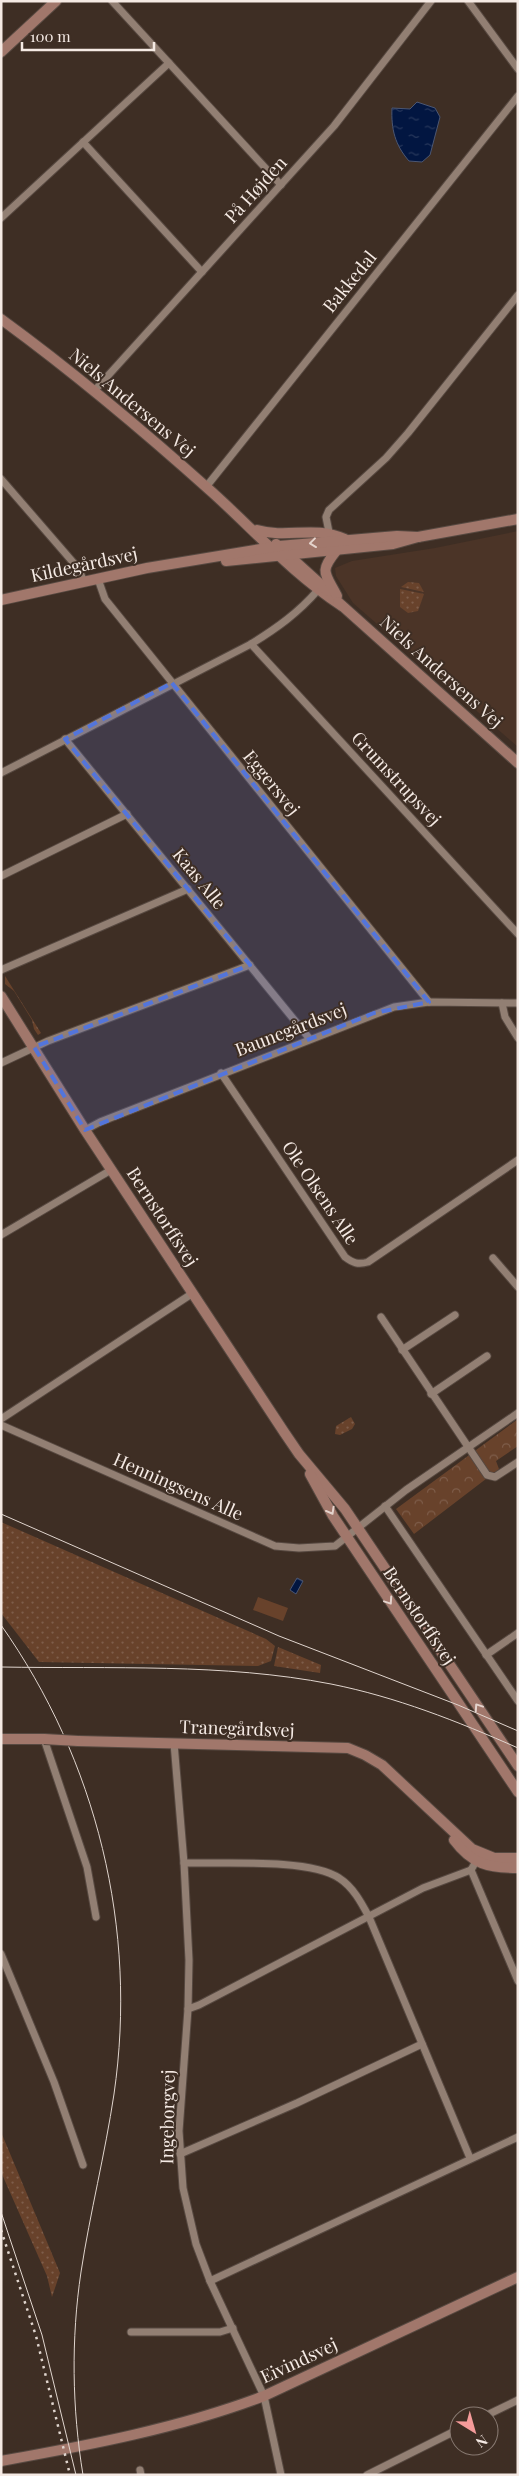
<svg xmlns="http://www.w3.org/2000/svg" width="519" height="2476" font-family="'Playfair Display',serif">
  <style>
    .built { fill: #4b3427 }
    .grass { fill: url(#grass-dots) }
    .park { fill: url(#park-crowns) }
    .pitch { fill: #68422b }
    .water { fill: url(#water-ripples); stroke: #4b5672 }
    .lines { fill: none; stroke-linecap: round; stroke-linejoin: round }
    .street-casing { stroke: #574941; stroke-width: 9 }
    .secondary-casing { stroke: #574941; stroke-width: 12 }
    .street { stroke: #927f73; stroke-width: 7 }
    .secondary { stroke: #a1776b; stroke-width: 10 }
    .tram { stroke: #e0d5ce; stroke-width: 1 }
    .rail { stroke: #e0d5ce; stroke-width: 2.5; stroke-dasharray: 2.5 5; stroke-linecap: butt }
    .secondary-bridge-casing { stroke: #574941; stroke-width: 12; stroke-linecap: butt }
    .secondary-bridge { stroke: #a1776b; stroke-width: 10 }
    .oneway { stroke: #e4d3cc }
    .marked { fill: #5375db; fill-opacity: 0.2; stroke: #5375db; stroke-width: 4; stroke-dasharray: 10 6; stroke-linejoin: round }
    .labels { text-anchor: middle; stroke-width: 4; stroke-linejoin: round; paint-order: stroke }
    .street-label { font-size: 18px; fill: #f5eae4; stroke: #3e2e24 }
  </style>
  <defs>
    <pattern id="grass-dots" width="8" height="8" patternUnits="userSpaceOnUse" patternTransform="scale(1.25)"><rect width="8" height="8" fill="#68422b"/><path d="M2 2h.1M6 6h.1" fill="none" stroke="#7e5d4a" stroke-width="1.8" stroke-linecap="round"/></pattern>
    <pattern id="park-crowns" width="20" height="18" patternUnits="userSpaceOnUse" patternTransform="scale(1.25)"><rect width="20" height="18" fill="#68422b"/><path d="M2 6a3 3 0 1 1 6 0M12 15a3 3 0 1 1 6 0" fill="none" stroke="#7e5d4a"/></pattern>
    <pattern id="water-ripples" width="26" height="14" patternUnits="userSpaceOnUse" patternTransform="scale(1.25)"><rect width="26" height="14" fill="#021641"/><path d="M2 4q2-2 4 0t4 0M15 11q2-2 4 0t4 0" fill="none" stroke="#28385c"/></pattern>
  </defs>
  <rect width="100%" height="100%" fill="#3e2e24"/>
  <path class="built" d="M 518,531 L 518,747 L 353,603 L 336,576 L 335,568 L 352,561 L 435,548 Z"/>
  <g class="grass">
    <path d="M 408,582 L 419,583 L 424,592 L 401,587 Z"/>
    <path d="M 400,589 L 424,594 L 418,611 L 408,613 L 400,607 Z"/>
    <path d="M 5,976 L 41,1033 L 38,1035 L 34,1029 L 32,1020 L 14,991 L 5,984 Z"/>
    <path d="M 351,1417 L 355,1424 L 352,1429 L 340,1435 L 335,1434 L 336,1426 Z"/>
    <path d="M 1,1522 L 266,1639 L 275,1646 L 271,1661 L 258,1666 L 39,1662 L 1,1613 Z"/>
    <path d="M 278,1647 L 321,1665 L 320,1673 L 274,1666 Z"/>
    <path d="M 1,2132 L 60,2273 L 52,2297 L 47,2276 L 1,2172 Z"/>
  </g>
  <path class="park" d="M 518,1419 L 518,1446 L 496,1461 L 499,1469 L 414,1534 L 396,1509 Z"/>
  <path class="pitch" d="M 258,1597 L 288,1608 L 283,1621 L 253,1610 Z"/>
  <g class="water">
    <path d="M 417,102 L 435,108 L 440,117 L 430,155 L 422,162 L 409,161 C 395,145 391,129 392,108 L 410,109 Z"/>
    <path d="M 297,1578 L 303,1581 L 296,1594 L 290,1590 Z"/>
  </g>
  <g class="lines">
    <defs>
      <g id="street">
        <path d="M 112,1 L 281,185"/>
        <path d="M 468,1 L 518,69"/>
        <path d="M 83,142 L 202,272"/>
        <path d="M 1,218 L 169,63"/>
        <path d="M 95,390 L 334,126 L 431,1"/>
        <path d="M 1,479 L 78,568 L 84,582"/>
        <path d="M 206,487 L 518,96"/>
        <path d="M 329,532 L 326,517 L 329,510 L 386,458 L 408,433 L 518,295"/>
        <path d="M 98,579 L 105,599 L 429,1002"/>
        <path d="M 251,644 L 518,934"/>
        <path d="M 65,739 L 309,1038"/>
        <path d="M 1,773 L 251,644 C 277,628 298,613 318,590"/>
        <path d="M 1,876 L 127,814"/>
        <path d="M 1,970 L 188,889"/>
        <path d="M 502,1003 L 505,1017 L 518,1038"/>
        <path d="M 1,1063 L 48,1041 L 250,965"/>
        <path d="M 221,1073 L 345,1257 C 353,1263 358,1265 368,1262 L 518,1160"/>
        <path d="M 85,1130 L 100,1122 L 394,1007 L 429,1002 L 518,1003"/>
        <path d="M 1,1235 L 111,1170"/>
        <path d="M 493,1258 L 518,1287"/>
        <path d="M 381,1317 L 487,1475 L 495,1477 L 518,1462"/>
        <path d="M 402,1350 L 455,1315"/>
        <path d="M 431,1394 L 487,1356"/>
        <path d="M 1,1419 L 193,1293"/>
        <path d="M 1,1425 L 275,1546 L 299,1548 L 335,1546 L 406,1490 L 518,1413"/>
        <path d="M 385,1506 L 518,1701"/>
        <path d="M 486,1655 L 518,1633"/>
        <path d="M 44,1739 L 87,1867 L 96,1917"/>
        <path d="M 174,1743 L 184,1863 L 189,1960 L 188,2009 L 179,2131 L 183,2188 L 196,2244 L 210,2281 L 264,2396 L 281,2475"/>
        <path d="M 184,1863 C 222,1864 310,1858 339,1878 C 353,1887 361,1902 369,1917 L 470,2158"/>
        <path d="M 471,1870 L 518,1981"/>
        <path d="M 1,1954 L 54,2082 L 83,2165"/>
        <path d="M 188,2009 L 199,2005 L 423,1888 L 471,1870 L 478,1858"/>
        <path d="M 180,2154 L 297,2103 L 422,2044"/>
        <path d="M 210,2281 L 518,2137"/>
        <path d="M 131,2332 L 220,2332 L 233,2328"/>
        <path d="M 485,2416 L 518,2400"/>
        <path d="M 140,2470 L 141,2475"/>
        <path d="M 367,2475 L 459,2429"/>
      </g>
      <g id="secondary">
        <path d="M 1,52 L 56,1"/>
        <path d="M 1,319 C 75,373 145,432 213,493 C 256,532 293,574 342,606"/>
        <path d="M 257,530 C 289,539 312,525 345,539"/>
        <path d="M 276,544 L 328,591"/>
        <path d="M 336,551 C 319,572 325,573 337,596"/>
        <path d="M 226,561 L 393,544 L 418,537 L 518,519"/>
        <path d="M 1,600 L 147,568 L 279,546 L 397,536 L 418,537"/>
        <path d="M 338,602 L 518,763"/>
        <path d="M 1,996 L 85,1130 L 284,1432 L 299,1454 L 345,1509 L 518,1766"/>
        <path d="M 310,1474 L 333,1516 L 518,1792"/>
        <path d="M 1,1739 L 44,1739"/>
        <path d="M 78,1741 L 348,1748 L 365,1755 L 382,1765 L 472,1849 L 494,1858 L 518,1858"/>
        <path d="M 454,1840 C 472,1864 488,1868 518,1868"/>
        <path d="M 1,2461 C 90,2445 180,2428 264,2396 L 518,2277"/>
      </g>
    </defs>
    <use href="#street" class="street-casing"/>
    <use href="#secondary" class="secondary-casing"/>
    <use href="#street" class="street"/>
    <use href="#secondary" class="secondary"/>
    <g class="tram">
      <path d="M 1,1514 L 279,1636 L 458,1705 L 518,1731"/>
      <path d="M 1,1625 C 97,1761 138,1929 114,2094 C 105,2154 90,2213 81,2272 C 71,2339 72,2408 83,2475"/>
      <path d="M 1,1667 C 111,1669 223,1663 331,1684 C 396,1697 457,1721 518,1748"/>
      <path d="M 1,2212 L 42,2335 L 76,2475"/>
    </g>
    <path class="rail" d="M 1,2230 L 36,2336 L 70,2475"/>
    <defs>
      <path id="secondary-bridge" d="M 44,1739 L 78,1741"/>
    </defs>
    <use href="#secondary-bridge" class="secondary-bridge-casing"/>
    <use href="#secondary-bridge" class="secondary-bridge"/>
  </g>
  <defs><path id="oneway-chevron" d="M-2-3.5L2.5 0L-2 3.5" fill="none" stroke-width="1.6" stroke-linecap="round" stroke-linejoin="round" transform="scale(1.25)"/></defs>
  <g class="oneway">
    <use href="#oneway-chevron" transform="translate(313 543) rotate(173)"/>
    <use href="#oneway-chevron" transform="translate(331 1511) rotate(61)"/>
    <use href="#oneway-chevron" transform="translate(389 1601) rotate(56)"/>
    <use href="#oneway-chevron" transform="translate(478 1707) rotate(-124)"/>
  </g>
  <path class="marked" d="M 172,683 L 429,1002 L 374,1013 L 85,1130 L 34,1047 L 250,965 L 65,739 Z"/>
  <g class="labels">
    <g class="street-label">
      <text transform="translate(256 190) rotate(-48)" y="6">På Højden</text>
      <text transform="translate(350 282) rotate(-51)" y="6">Bakkedal</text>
      <text transform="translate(132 403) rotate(40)" y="6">Niels Andersens Vej</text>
      <text transform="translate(84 565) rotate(-12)" y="6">Kildegårdsvej</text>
      <text transform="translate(441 672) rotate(42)" y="6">Niels Andersens Vej</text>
      <text transform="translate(396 779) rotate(47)" y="6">Grumstrupsvej</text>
      <text transform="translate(271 783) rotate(51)" y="6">Eggersvej</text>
      <text transform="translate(199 879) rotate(51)" y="6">Kaas Alle</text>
      <text transform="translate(291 1030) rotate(-21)" y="6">Baunegårdsvej</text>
      <text transform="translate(320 1193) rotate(56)" y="6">Ole Olsens Alle</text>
      <text transform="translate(162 1217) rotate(57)" y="6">Bernstorffsvej</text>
      <text transform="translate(178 1487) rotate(24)" y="6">Henningsens Alle</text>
      <text transform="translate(419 1616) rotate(56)" y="6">Bernstorffsvej</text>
      <text transform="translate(237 1729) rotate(2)" y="6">Tranegårdsvej</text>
      <text transform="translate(168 2117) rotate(-89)" y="6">Ingeborgvej</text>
      <text transform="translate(299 2361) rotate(-25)" y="6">Eivindsvej</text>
    </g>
  </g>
  <rect width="519" height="2476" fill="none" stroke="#f5eae4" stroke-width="5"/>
  <g transform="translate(474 2431) rotate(143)"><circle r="24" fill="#3e2e24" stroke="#877971"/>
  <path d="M0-4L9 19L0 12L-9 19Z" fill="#f59b9a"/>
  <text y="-8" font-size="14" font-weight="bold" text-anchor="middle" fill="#f5eae4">N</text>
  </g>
  <path d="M22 42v8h132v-8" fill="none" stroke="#f5eae4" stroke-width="2.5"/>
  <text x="30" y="42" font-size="15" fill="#f5eae4" stroke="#3e2e24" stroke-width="4" paint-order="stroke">100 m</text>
</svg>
